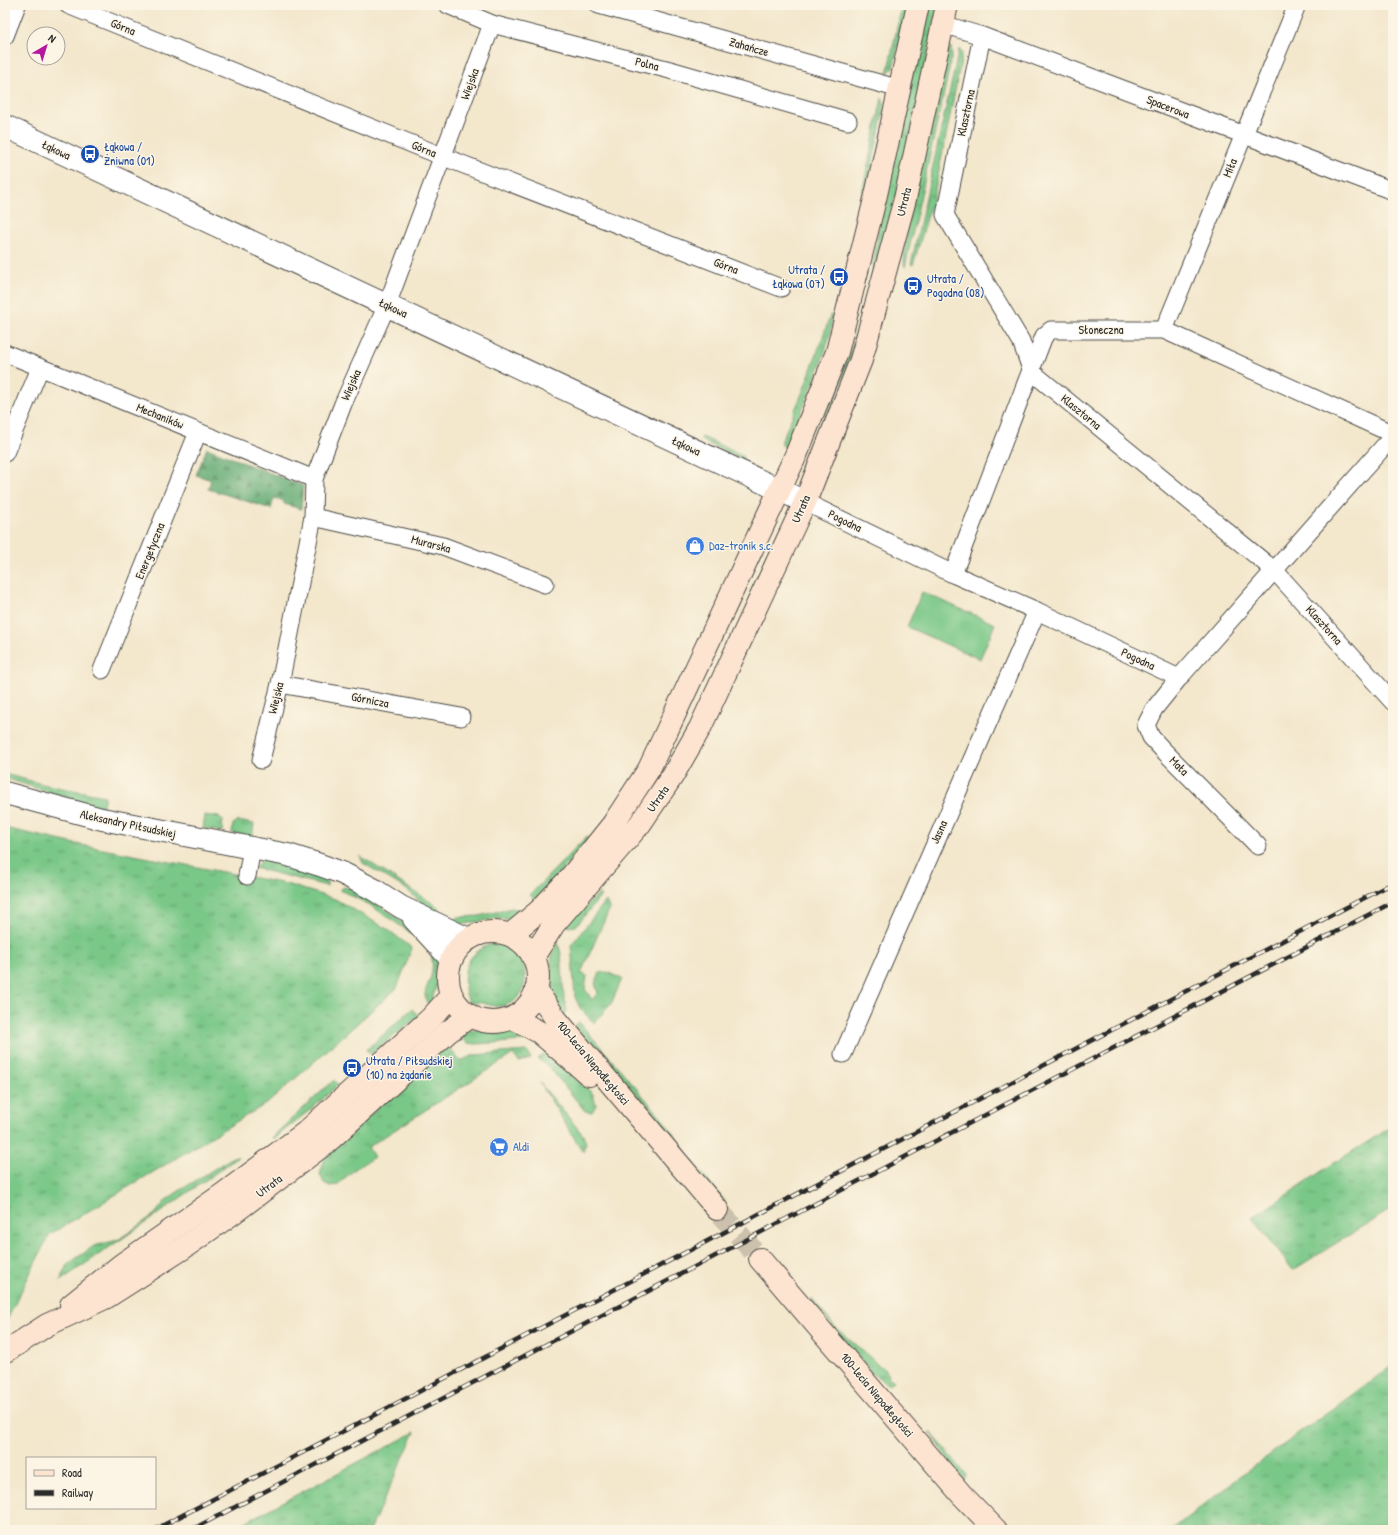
<svg xmlns="http://www.w3.org/2000/svg" width="1398" height="1535" font-family="'Patrick Hand',sans-serif">
  <style>
    .grass { fill: url(#grass-tufts); stroke: #527a5a }
    .forest { fill: url(#forest-firs); stroke: #476c50 }
    .pitch { fill: #7ac888; stroke: #527a5a }
    .lines { fill: none; stroke-linecap: round; stroke-linejoin: round }
    .secondary-tunnel { stroke: #cbc1ac; stroke-width: 22; stroke-dasharray: 22 11; stroke-linecap: butt }
    .minor-casing { stroke: #494743; stroke-width: 19 }
    .tertiary-casing { stroke: #494743; stroke-width: 24 }
    .secondary-casing { stroke: #494743; stroke-width: 24 }
    .minor { stroke: #fff; stroke-width: 17 }
    .tertiary { stroke: #fff; stroke-width: 22 }
    .secondary { stroke: #fde4d0; stroke-width: 22 }
    .rail-casing { stroke: #2b2b2b; stroke-width: 4.5 }
    .rail { stroke: #fcf5e5; stroke-width: 3; stroke-dasharray: 9; stroke-linecap: butt }
    .labels { text-anchor: middle; stroke-width: 3; stroke-linejoin: round; paint-order: stroke }
    .street-label { font-size: 12px; fill: #2b2b2b; stroke: #fcf5e5 }
    .transit-label { font-size: 12px; fill: #164399; stroke: #fcf5e5; text-anchor: start }
    .shop-label { font-size: 12px; fill: #366cbe; stroke: #fcf5e5; text-anchor: start }
  </style>
  <defs>
    <pattern id="grass-tufts" width="24" height="20" patternUnits="userSpaceOnUse"><rect width="24" height="20" fill="#7ac888"/><path d="M3 7l-1-3M5 7V3M7 7l1-3M15 17l-1-3M17 17v-4M19 17l1-3" fill="none" stroke="#64a36f"/></pattern>
    <pattern id="forest-firs" width="22" height="20" patternUnits="userSpaceOnUse"><rect width="22" height="20" fill="#63ac74"/><path d="M5 1l3.5 6h-7zM16 11l3.5 6h-7z" fill="#528c5f"/></pattern>
  </defs>
  <rect width="100%" height="100%" fill="#fcf5e5"/>
  <filter id="ink" filterUnits="userSpaceOnUse"><feTurbulence type="fractalNoise" baseFrequency=".025" numOctaves="2"/><feDisplacementMap in="SourceGraphic" scale="8" xChannelSelector="R" yChannelSelector="G"/><feConvolveMatrix kernelMatrix="1 2 1 2 8 2 1 2 1" color-interpolation-filters="sRGB"/></filter>
  <filter id="wash" filterUnits="userSpaceOnUse"><feTurbulence type="fractalNoise" baseFrequency=".012" numOctaves="4" result="noise"/><feDisplacementMap in="SourceGraphic" scale="16" xChannelSelector="R" yChannelSelector="G"/><feGaussianBlur stdDeviation="0.9" result="paint"/><feColorMatrix in="noise" values="0 0 0 0 0 0 0 0 0 0 0 0 0 0 0 0 0 1.4 0 .05"/><feComposite in="paint" operator="in"/></filter>
  <g filter="url(#wash)">
    <rect width="100%" height="100%" fill="#f3e7cc"/>
    <g class="grass">
      <path d="M 902,5 L 909,5 L 893,67 L 887,74 Z"/>
      <path d="M 927,5 L 938,5 L 900,181 L 871,284 L 878,231 Z"/>
      <path d="M 951,47 L 952,55 L 939,116 L 932,114 L 949,48 Z"/>
      <path d="M 959,49 L 962,53 L 961,61 L 934,195 L 913,265 L 911,264 Z"/>
      <path d="M 882,98 L 885,104 L 862,213 L 853,235 Z"/>
      <path d="M 932,116 L 938,118 L 905,267 C 898,253 927,140 932,116 Z"/>
      <path d="M 831,314 C 839,330 795,427 785,448 L 782,445 L 782,440 L 804,389 Z"/>
      <path d="M 858,328 L 862,329 L 812,460 L 808,458 L 836,390 Z"/>
      <path d="M 702,437 L 740,454 L 743,456 L 743,460 L 701,440 Z"/>
      <path d="M 5,774 L 46,785 L 105,796 L 102,809 L 5,778 Z"/>
      <path d="M 205,815 L 220,817 L 223,820 L 222,832 L 203,828 Z"/>
      <path d="M 238,821 L 254,824 L 252,837 L 232,833 L 233,824 Z"/>
      <path d="M 5,828 L 71,843 L 286,884 L 335,899 L 387,929 L 412,948 L 397,988 L 269,1102 L 49,1235 L 5,1324 Z"/>
      <path d="M 587,836 L 588,840 L 535,900 L 530,895 Z"/>
      <path d="M 360,856 L 438,907 L 438,913 L 430,911 L 406,889 L 363,863 Z"/>
      <path d="M 263,859 L 323,875 L 327,881 L 327,886 L 255,868 Z"/>
      <path d="M 344,887 L 349,888 C 375,903 399,914 418,938 L 370,905 L 340,890 Z"/>
      <path d="M 599,894 L 601,896 L 576,926 L 568,927 L 565,924 Z"/>
      <path d="M 606,901 L 609,907 L 609,910 L 581,973 L 587,976 L 585,989 L 592,1000 L 598,993 L 595,983 L 600,973 L 607,972 L 622,979 L 611,1004 L 594,1023 L 580,1008 L 575,997 L 571,945 Z"/>
      <path d="M 512,908 L 526,911 L 511,919 L 493,919 L 465,924 L 451,922 L 458,917 L 479,916 Z"/>
      <path d="M 557,940 C 565,957 560,989 567,1011 L 564,1015 C 560,1009 554,1003 552,996 C 547,984 551,951 557,940 Z"/>
      <path d="M 491,944 L 505,946 L 515,945 C 528,965 533,1000 501,1006 C 491,1008 480,999 471,1004 C 467,999 465,992 465,986 C 462,965 472,951 491,944 Z"/>
      <path d="M 431,951 L 439,961 L 438,983 L 429,1005 C 419,994 431,983 432,971 C 433,964 432,958 431,951 Z"/>
      <path d="M 412,1009 L 419,1016 L 371,1054 L 366,1050 Z"/>
      <path d="M 579,1022 L 662,1118 L 700,1171 L 725,1201 L 723,1203 L 697,1173 L 656,1116 L 574,1026 Z"/>
      <path d="M 468,1030 L 524,1032 L 539,1040 L 476,1044 L 467,1043 L 458,1035 Z"/>
      <path d="M 447,1045 L 460,1061 L 474,1055 L 527,1051 L 531,1059 L 519,1062 L 513,1054 L 368,1147 L 374,1157 L 355,1169 L 337,1185 L 330,1186 L 324,1183 L 320,1174 L 326,1155 Z"/>
      <path d="M 551,1049 L 569,1072 L 593,1094 L 596,1105 L 592,1112 L 585,1111 L 549,1067 L 538,1059 Z"/>
      <path d="M 334,1080 L 338,1085 L 315,1106 L 273,1139 L 272,1137 Z"/>
      <path d="M 540,1083 L 583,1135 L 586,1143 L 583,1152 Z"/>
      <path d="M 1393,1126 L 1393,1208 L 1293,1270 L 1252,1218 L 1337,1161 Z"/>
      <path d="M 233,1157 L 238,1157 L 145,1223 L 60,1281 L 68,1264 L 94,1246 L 118,1240 L 155,1214 L 166,1200 L 179,1191 Z"/>
      <path d="M 812,1299 L 835,1327 L 888,1373 L 889,1376 L 888,1377 L 894,1381 L 890,1385 L 870,1372 L 811,1301 Z"/>
      <path d="M 1393,1365 L 1393,1530 L 1171,1530 L 1253,1467 Z"/>
      <path d="M 930,1431 L 965,1473 L 966,1476 L 964,1480 L 948,1460 Z"/>
      <path d="M 415,1432 L 370,1530 L 230,1530 Z"/>
    </g>
    <path class="forest" d="M 207,448 L 303,486 L 301,509 L 284,504 L 284,501 L 274,498 L 271,509 L 208,489 L 211,480 L 196,475 Z"/>
    <path class="pitch" d="M 922,592 L 995,624 L 980,659 L 907,627 Z"/>
  </g>
  <g filter="url(#ink)">
    <g class="lines">
      <path class="secondary-tunnel" d="M 717,1209 L 760,1259"/>
      <defs>
        <g id="minor">
          <path d="M 68,5 L 444,157 L 781,288"/>
          <path d="M 448,5 L 492,24 L 670,70 L 848,121"/>
          <path d="M 599,5 L 900,89"/>
          <path d="M 942,24 L 982,36 L 1393,191"/>
          <path d="M 5,36 L 17,5"/>
          <path d="M 982,36 L 945,215 L 1021,341 L 1032,372 L 1275,571 L 1393,702"/>
          <path d="M 1164,330 L 1297,5"/>
          <path d="M 5,353 L 314,479"/>
          <path d="M 5,453 L 40,368"/>
          <path d="M 805,502 L 953,574 L 1037,611 L 1179,678 L 1393,436"/>
          <path d="M 313,517 L 443,546 L 545,584"/>
          <path d="M 953,574 L 1044,336 L 1051,330 L 1164,330 L 1393,434"/>
          <path d="M 102,670 L 198,432"/>
          <path d="M 1179,678 L 1154,709 L 1146,725 L 1151,737 L 1163,750 L 1258,846"/>
          <path d="M 280,684 L 461,717"/>
          <path d="M 261,760 L 280,684 L 313,517 L 314,479 L 343,404 L 387,305 L 492,24"/>
          <path d="M 247,876 L 252,848"/>
          <path d="M 843,1054 L 1037,611"/>
        </g>
        <g id="tertiary">
          <path d="M 5,126 L 805,502"/>
          <path d="M 5,793 L 102,819 L 288,855 L 320,865 L 342,873 L 373,889 L 401,907 L 468,939"/>
          <path d="M 414,919 L 451,959"/>
        </g>
        <g id="secondary">
          <circle cx="493" cy="977" r="45"/>
          <path d="M 510,935 L 539,911 L 569,879 L 613,824 L 649,769 L 796,455 L 837,352 L 876,195 L 918,5"/>
          <path d="M 533,957 L 554,924 L 640,824 L 673,775 L 700,728 L 805,502 L 861,360 L 905,199 L 947,5"/>
          <path d="M 536,990 L 556,1019 L 717,1209"/>
          <path d="M 513,1018 L 539,1032 L 589,1075"/>
          <path d="M 760,1259 L 962,1495 L 996,1530"/>
          <path d="M 71,1305 L 121,1265 L 223,1194 L 306,1132 L 431,1018 L 451,996"/>
          <path d="M 5,1352 L 47,1325 L 107,1297 L 182,1249 L 236,1211 L 326,1143 L 448,1032 L 470,1016"/>
        </g>
      </defs>
      <use href="#minor" class="minor-casing"/>
      <use href="#tertiary" class="tertiary-casing"/>
      <use href="#secondary" class="secondary-casing"/>
      <use href="#minor" class="minor"/>
      <use href="#tertiary" class="tertiary"/>
      <use href="#secondary" class="secondary"/>
      <defs>
        <g id="rail">
          <path d="M 154,1530 L 1393,883"/>
          <path d="M 191,1530 L 1393,902"/>
        </g>
      </defs>
      <use href="#rail" class="rail-casing"/>
      <use href="#rail" class="rail"/>
    </g>
  </g>
  <defs>
    <symbol id="bus-disc" viewBox="-11 -11 22 22"><circle r="9.5" fill="#1a4fb4" stroke="#fcf5e5"/><path d="M-5-6H5V4H4V6H2V4H-2V6H-4V4H-5ZM-3.5-4V0h7V-4ZM-3.5 1.2v1.5H-2V1.2ZM2 1.2v1.5H3.5V1.2Z" fill="#fff"/></symbol>
    <symbol id="shop-disc" viewBox="-11 -11 22 22"><circle r="9.5" fill="#3f7fe0" stroke="#fcf5e5"/><path d="M-5-2.5h2.3a2.7 3.5 0 0 1 5.4 0H5L5.5 6h-11ZM-1.5-2.5h3a1.5 2.3 0 0 0-3 0Z" fill="#fff"/></symbol>
    <symbol id="supermarket-disc" viewBox="-11 -11 22 22"><circle r="9.5" fill="#3f7fe0" stroke="#fcf5e5"/><path d="M-6-5.5h2.5l.6 2H6L4.5 2H-2.5L-4.4-4H-6ZM-1.5 3.2a1.3 1.3 0 1 0 .1 0ZM3 3.2a1.3 1.3 0 1 0 .1 0Z" fill="#fff"/></symbol>
  </defs>
  <g fill-rule="evenodd">
    <use href="#bus-disc" x="79" y="143" width="22" height="22"/>
    <use href="#bus-disc" x="828" y="266" width="22" height="22"/>
    <use href="#bus-disc" x="902" y="275" width="22" height="22"/>
    <use href="#shop-disc" x="684" y="535" width="22" height="22"/>
    <use href="#bus-disc" x="341" y="1057" width="22" height="22"/>
    <use href="#supermarket-disc" x="488" y="1136" width="22" height="22"/>
  </g>
  <g class="labels">
    <g class="street-label">
      <text transform="translate(123 27) rotate(22)" y="4">Górna</text>
      <text transform="translate(749 47) rotate(16)" y="4">Zahańcze</text>
      <text transform="translate(647 64) rotate(14)" y="4">Polna</text>
      <text transform="translate(470 84) rotate(-70)" y="4">Wiejska</text>
      <text transform="translate(1168 107) rotate(21)" y="4">Spacerowa</text>
      <text transform="translate(966 113) rotate(-78)" y="4">Klasztorna</text>
      <text transform="translate(424 149) rotate(22)" y="4">Górna</text>
      <text transform="translate(56 150) rotate(25)" y="4">Łąkowa</text>
      <text transform="translate(1230 168) rotate(-68)" y="4">Miła</text>
      <text transform="translate(904 202) rotate(-76)" y="4">Utrata</text>
      <text transform="translate(726 266) rotate(21)" y="4">Górna</text>
      <text transform="translate(393 308) rotate(25)" y="4">Łąkowa</text>
      <text x="1101" y="334">Słoneczna</text>
      <text transform="translate(351 385) rotate(-66)" y="4">Wiejska</text>
      <text transform="translate(1081 412) rotate(39)" y="4">Klasztorna</text>
      <text transform="translate(160 416) rotate(22)" y="4">Mechaników</text>
      <text transform="translate(686 446) rotate(25)" y="4">Łąkowa</text>
      <text transform="translate(801 509) rotate(-66)" y="4">Utrata</text>
      <text transform="translate(845 521) rotate(26)" y="4">Pogodna</text>
      <text transform="translate(431 544) rotate(15)" y="4">Murarska</text>
      <text transform="translate(150 551) rotate(-68)" y="4">Energetyczna</text>
      <text transform="translate(1324 625) rotate(48)" y="4">Klasztorna</text>
      <text transform="translate(1138 659) rotate(25)" y="4">Pogodna</text>
      <text transform="translate(276 698) rotate(-76)" y="4">Wiejska</text>
      <text transform="translate(370 700) rotate(11)" y="4">Górnicza</text>
      <text transform="translate(1179 766) rotate(45)" y="4">Mała</text>
      <text transform="translate(658 799) rotate(-55)" y="4">Utrata</text>
      <text transform="translate(128 824) rotate(12)" y="4">Aleksandry Piłsudskiej</text>
      <text transform="translate(939 832) rotate(-66)" y="4">Jasna</text>
      <text transform="translate(593 1063) rotate(50)" y="4">100-lecia Niepodległości</text>
      <text transform="translate(269 1186) rotate(-37)" y="4">Utrata</text>
      <text transform="translate(877 1395) rotate(50)" y="4">100-lecia Niepodległości</text>
    </g>
    <g class="transit-label">
      <text x="104" y="151">Łąkowa /<tspan x="104" dy="14">Żniwna (01)</tspan></text>
      <text x="825" y="274" text-anchor="end">Utrata /<tspan x="825" dy="14">Łąkowa (07)</tspan></text>
      <text x="927" y="283">Utrata /<tspan x="927" dy="14">Pogodna (08)</tspan></text>
      <text x="366" y="1065">Utrata / Piłsudskiej<tspan x="366" dy="14">(10) na żądanie</tspan></text>
    </g>
    <g class="shop-label">
      <text x="709" y="550">Daz-tronik s.c.</text>
      <text x="513" y="1151">Aldi</text>
    </g>
  </g>
  <rect width="1398" height="1535" fill="none" stroke="#fcf5e5" stroke-width="20"/>
  <rect x="26" y="1457" width="130" height="52" fill="#fcf5e5" stroke="#a8a49b"/>
  <rect x="34" y="1470" width="20" height="6" fill="#fde4d0" stroke="#a8a49b"/>
  <text x="62" y="1477" font-size="12" fill="#2b2b2b">Road</text>
  <rect x="34" y="1490" width="20" height="6" fill="#2b2b2b" stroke="#a8a49b"/>
  <text x="62" y="1497" font-size="12" fill="#2b2b2b">Railway</text>
  <g transform="translate(46 46) rotate(38)"><circle r="19" fill="#fcf5e5" stroke="#a8a49b"/>
  <path d="M0-3L7 15L0 10L-7 15Z" fill="#b5179e"/>
  <text y="-6" font-size="11" font-weight="bold" text-anchor="middle" fill="#2b2b2b">N</text>
  </g>
</svg>
